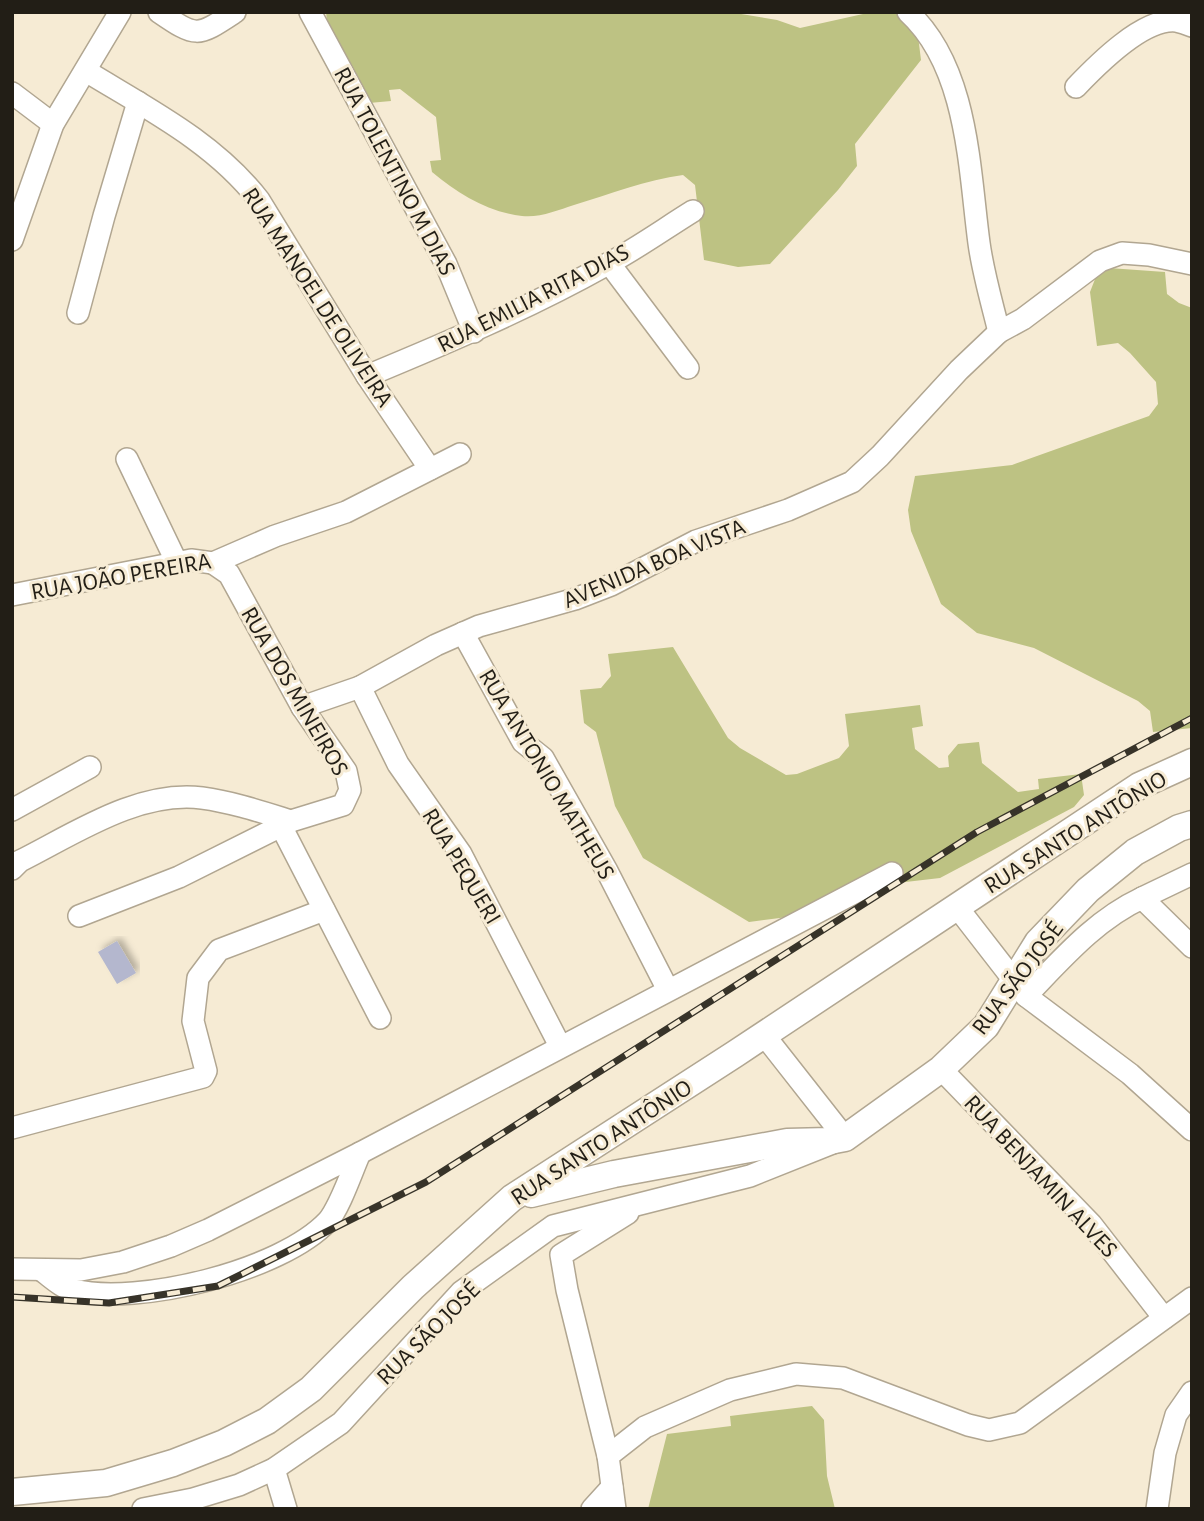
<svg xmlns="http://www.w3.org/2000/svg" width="1204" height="1521" font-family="'Alegreya Sans',sans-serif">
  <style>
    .green { fill: #bdc283 }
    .building { fill: #b4b7ce; filter: url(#shadow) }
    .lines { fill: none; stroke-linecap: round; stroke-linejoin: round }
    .minor-casing { stroke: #b1a691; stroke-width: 24 }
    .major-casing { stroke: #b1a691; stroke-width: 29 }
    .minor { stroke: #fff; stroke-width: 21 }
    .major { stroke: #fff; stroke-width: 26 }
    .rail-casing { stroke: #373329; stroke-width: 7 }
    .rail { stroke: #f6ebd4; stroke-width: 4.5; stroke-dasharray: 13; stroke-linecap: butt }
    .labels { text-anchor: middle; stroke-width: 6; stroke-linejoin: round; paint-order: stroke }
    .street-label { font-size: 24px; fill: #221e16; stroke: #f6ebd4 }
  </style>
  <defs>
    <filter id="shadow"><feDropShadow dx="4" dy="-4" stdDeviation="3.5" flood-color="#0004"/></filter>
  </defs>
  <rect width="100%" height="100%" fill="#f6ebd4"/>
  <g class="green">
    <path d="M 326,12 L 729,12 L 777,20 L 800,28 L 872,12 L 915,12 L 921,60 L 855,144 L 857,166 L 838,190 L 770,264 L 738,267 L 704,260 L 695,185 L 683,175 C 646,180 610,194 574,205 C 558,210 540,218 522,216 C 487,212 459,194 432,172 L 430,161 L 441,160 L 436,117 L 400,89 L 389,90 L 391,101 L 358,104 L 328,31 Z"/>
    <path d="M 1109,268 L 1165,272 L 1167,294 L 1179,303 L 1192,308 L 1192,728 L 1153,732 L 1150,711 L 1138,701 L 1034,648 L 977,633 L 941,604 L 911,531 L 908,510 L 915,476 L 1012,465 L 1149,416 L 1158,404 L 1156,382 L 1130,353 L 1118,343 L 1097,346 L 1090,292 L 1099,269 Z"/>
    <path d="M 673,647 L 728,738 L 740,748 L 786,775 L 797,774 L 839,758 L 849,746 L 845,714 L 920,705 L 923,726 L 912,728 L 915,749 L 939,768 L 949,767 L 948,756 L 958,744 L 979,742 L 982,763 L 1018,792 L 1039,789 L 1038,779 L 1081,774 L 1084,795 L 1074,807 L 940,878 L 854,888 L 803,915 L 749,922 L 643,858 L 615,806 L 596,732 L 584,723 L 580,690 L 601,688 L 611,676 L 608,654 Z"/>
    <path d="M 812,1406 L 824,1420 L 827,1476 L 835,1509 L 648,1509 L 667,1434 L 731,1426 L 730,1416 Z"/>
  </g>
  <path class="building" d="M 117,941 L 136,973 L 117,984 L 98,952 Z"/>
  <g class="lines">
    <defs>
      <g id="minor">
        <path d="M 159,12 C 197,38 197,37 235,12"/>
        <path d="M 310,12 L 446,264 L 474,332"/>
        <path d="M 908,12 C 968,67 969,168 979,243 C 983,273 992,303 999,332"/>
        <path d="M 86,71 C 148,109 214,142 259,200 L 367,376 L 430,469"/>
        <path d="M 1076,87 C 1097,65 1143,18 1176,21 C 1181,22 1187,24 1192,26"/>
        <path d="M 12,93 L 53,124"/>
        <path d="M 12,240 L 53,124 L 120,12"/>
        <path d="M 609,263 L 688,368"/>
        <path d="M 78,313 L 104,216 L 138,102"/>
        <path d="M 367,376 C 449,342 529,308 606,265 C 636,249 664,229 693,211"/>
        <path d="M 127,459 L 177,563"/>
        <path d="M 12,595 L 191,560 L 213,563 L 275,536 L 346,512 L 460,454"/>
        <path d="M 463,633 L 523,742 L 543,758 L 607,871 L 668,990"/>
        <path d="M 360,687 L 398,764 L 461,854 L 560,1046"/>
        <path d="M 302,707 L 360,687 L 436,645 L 479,626 L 575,599 L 611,585 L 696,541 L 788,510 L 852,482 L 880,456 L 959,370 L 999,332 L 1023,319 L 1100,261 L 1122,253 L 1149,255 L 1192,264"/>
        <path d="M 12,810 L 90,767"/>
        <path d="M 281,826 L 380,1018"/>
        <path d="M 12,869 L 20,861 C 74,834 138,790 202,798 C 232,802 262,812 291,821"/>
        <path d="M 1142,898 L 1192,874"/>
        <path d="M 957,907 L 1026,996 L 1130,1074 L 1192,1130"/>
        <path d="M 79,916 L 179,877 L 291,821 L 343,805 L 350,790 L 346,771 L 302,707 L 229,574 L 213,563"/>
        <path d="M 1026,996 C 1062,959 1095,920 1142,898 L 1192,947"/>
        <path d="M 941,1069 L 1091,1224 L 1164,1318"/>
        <path d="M 12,1128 L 203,1077 L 206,1071 L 193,1021 L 198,978 L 219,950 L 324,910"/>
        <path d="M 12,1269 L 81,1270 L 123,1262 L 171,1246 L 208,1230 L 360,1153 L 892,873"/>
        <path d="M 41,1270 C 51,1277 62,1288 73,1290 C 138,1306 281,1271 328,1221 C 340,1207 352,1171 360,1153"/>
        <path d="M 608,1456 L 567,1290 L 561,1255 L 628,1213"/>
        <path d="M 274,1469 L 286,1509"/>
        <path d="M 143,1509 L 193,1499 L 239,1485 L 274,1469 L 341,1423 L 461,1292 L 553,1226 L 750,1176 L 845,1138 L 764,1035"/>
        <path d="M 592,1509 L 612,1487"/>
        <path d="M 615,1509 L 608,1456 L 645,1427 L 730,1390 L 796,1374 L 843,1378 L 968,1425 L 989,1430 L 1020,1423 L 1192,1298"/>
        <path d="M 1157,1509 L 1165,1453 L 1176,1415 L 1192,1392"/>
      </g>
      <g id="major">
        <path d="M 531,1194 L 614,1174 L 787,1142 L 829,1141 L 845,1138 L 941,1069 L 986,1026 L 1038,942 L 1088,890 L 1135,852 L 1179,828 L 1192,824"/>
        <path d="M 12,1492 L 106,1483 L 173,1463 L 224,1443 L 267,1421 L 311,1389 L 413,1287 L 512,1198 L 735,1054 L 1139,786 L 1192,762"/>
      </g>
    </defs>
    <use href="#minor" class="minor-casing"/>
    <use href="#major" class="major-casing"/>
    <use href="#minor" class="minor"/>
    <use href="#major" class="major"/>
    <defs>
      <path id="rail" d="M 12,1297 L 109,1303 L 218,1286 L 426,1182 L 977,832 L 1192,718"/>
    </defs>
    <use href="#rail" class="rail-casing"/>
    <use href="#rail" class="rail"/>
  </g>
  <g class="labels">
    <g class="street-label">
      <text transform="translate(395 171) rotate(62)" y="8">RUA TOLENTINO M DIAS</text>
      <text transform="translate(318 297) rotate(57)" y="8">RUA MANOEL DE OLIVEIRA</text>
      <text transform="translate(533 298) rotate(-27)" y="8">RUA EMILIA RITA DIAS</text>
      <text transform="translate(654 563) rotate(-23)" y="8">AVENIDA BOA VISTA</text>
      <text transform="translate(121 576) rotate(-10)" y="8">RUA JOÃO PEREIRA</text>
      <text transform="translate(295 691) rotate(60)" y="8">RUA DOS MINEIROS</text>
      <text transform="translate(547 774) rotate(59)" y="8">RUA ANTONIO MATHEUS</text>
      <text transform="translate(1075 832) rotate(-32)" y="8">RUA SANTO ANTÔNIO</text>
      <text transform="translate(462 866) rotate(59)" y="8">RUA PEQUERI</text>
      <text transform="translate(1017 978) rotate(-53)" y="8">RUA SÃO JOSÉ</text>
      <text transform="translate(601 1142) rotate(-33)" y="8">RUA SANTO ANTÔNIO</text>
      <text transform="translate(1041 1176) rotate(47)" y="8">RUA BENJAMIN ALVES</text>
      <text transform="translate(428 1333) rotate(-45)" y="8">RUA SÃO JOSÉ</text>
    </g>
  </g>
  <rect width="1204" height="1521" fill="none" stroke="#221e16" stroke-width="28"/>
</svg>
